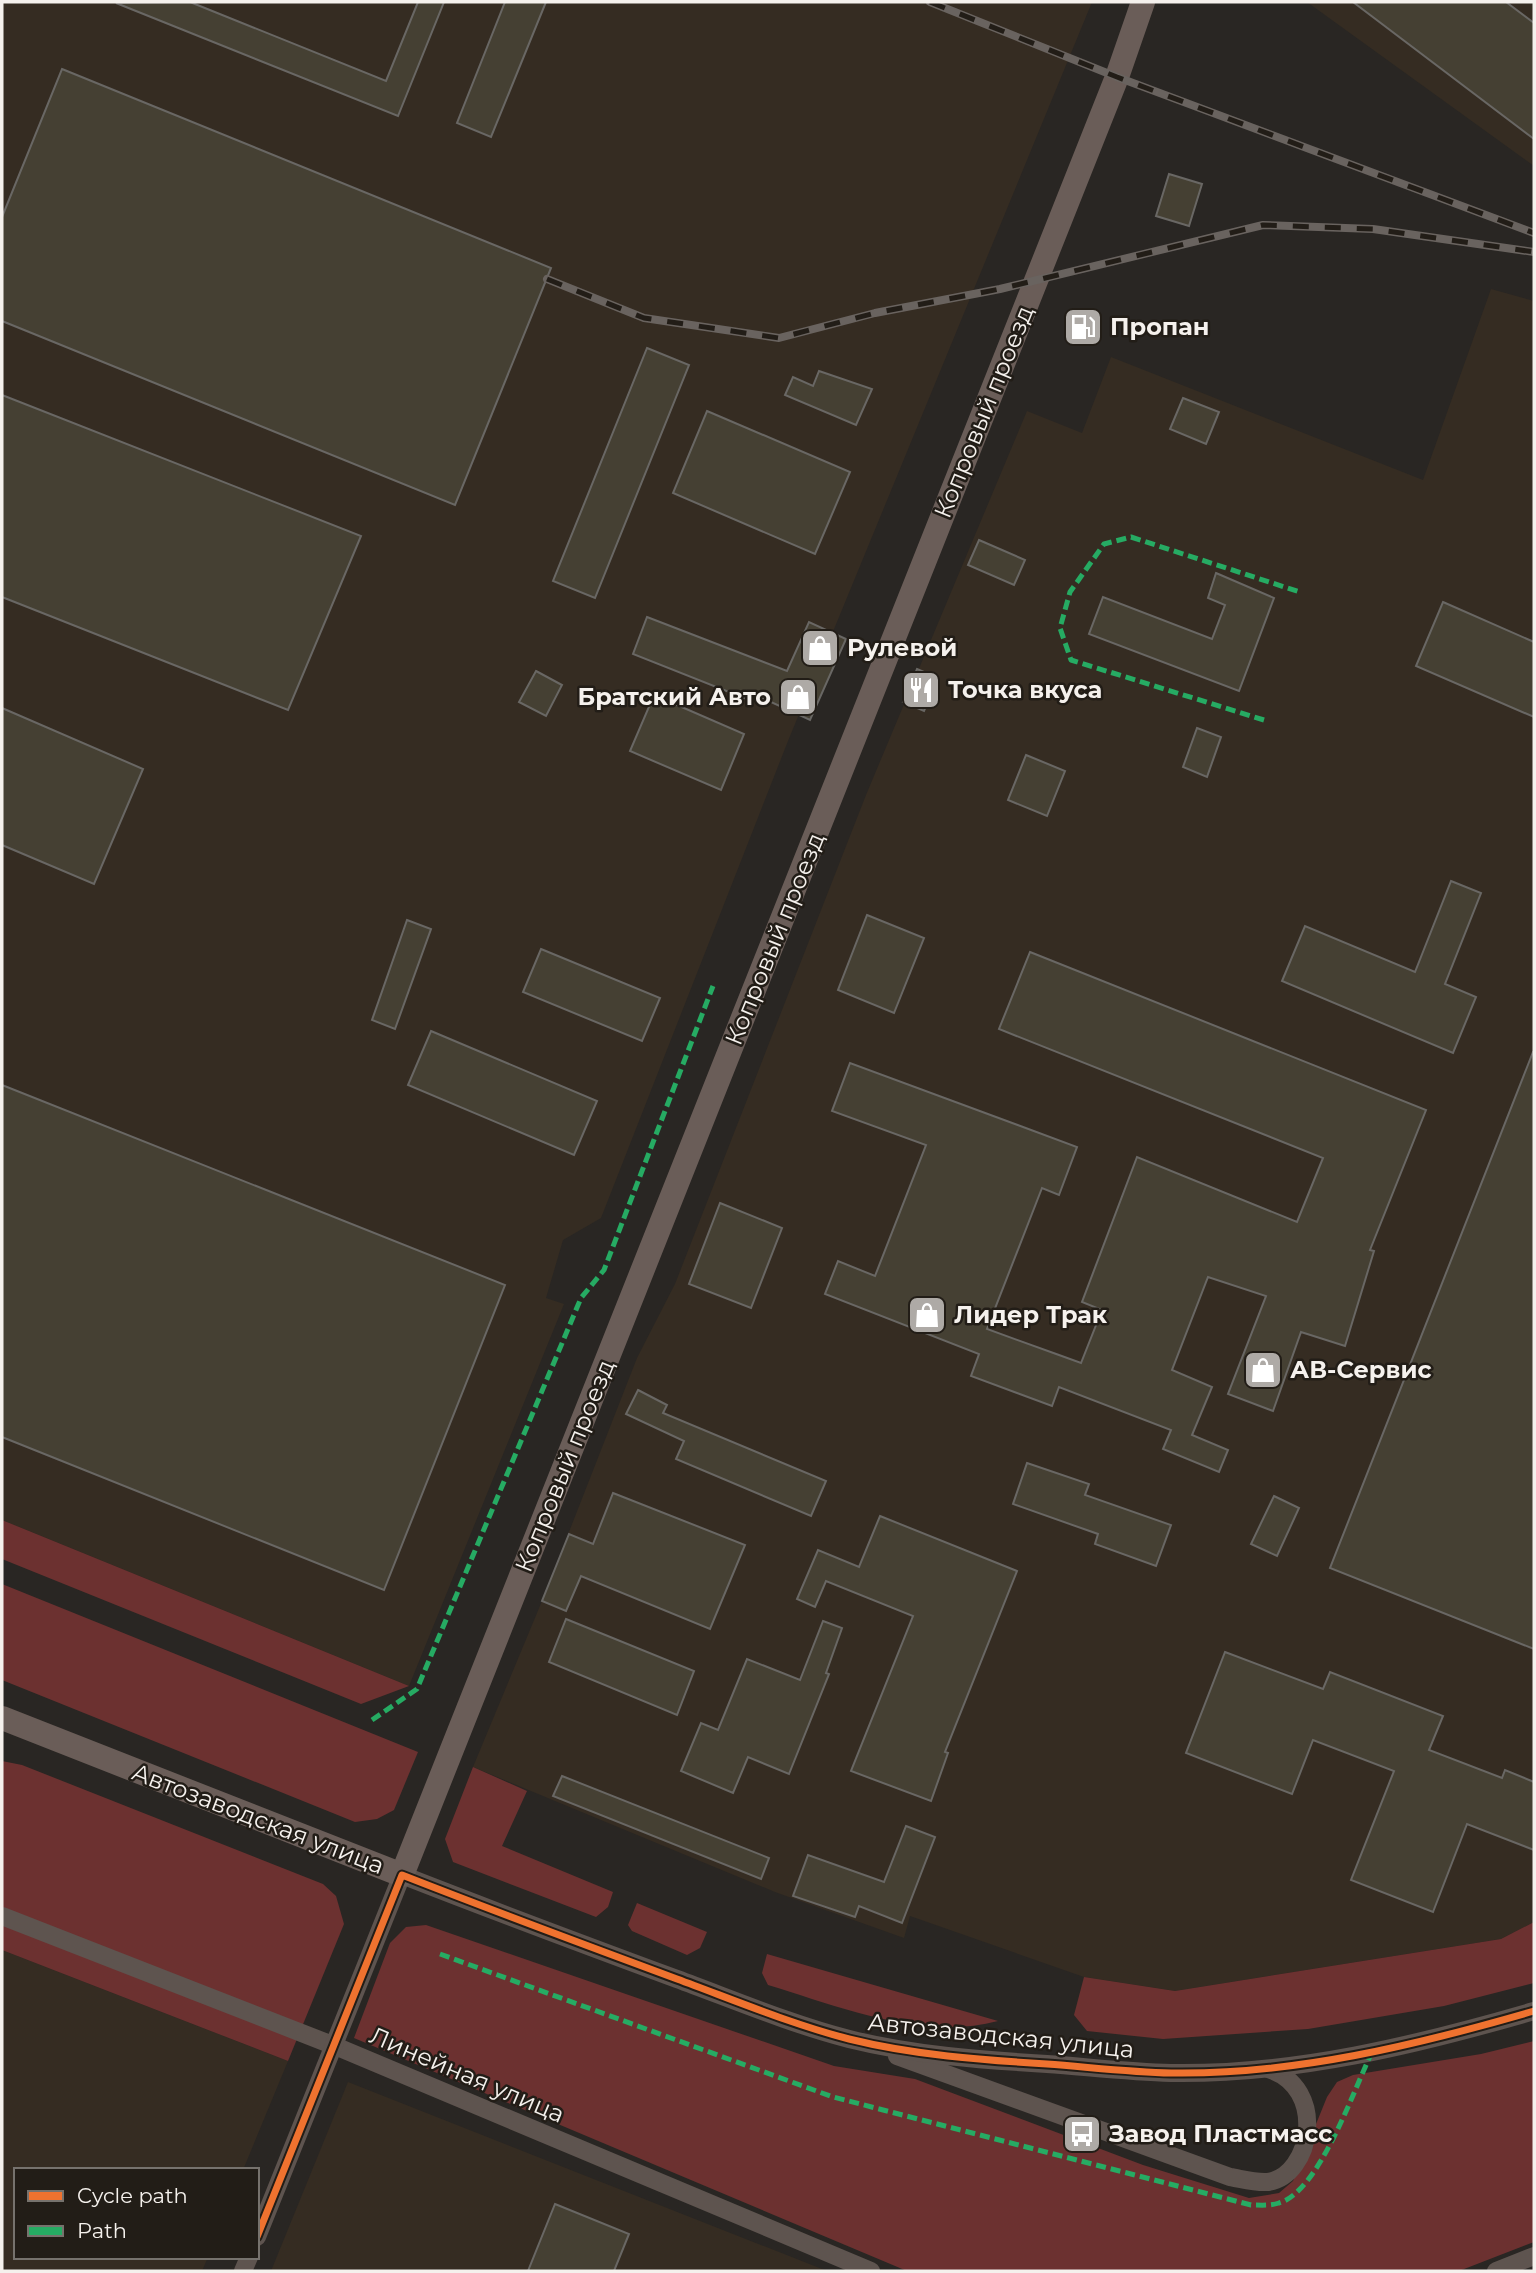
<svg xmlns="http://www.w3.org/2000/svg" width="1536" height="2273" font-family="Montserrat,sans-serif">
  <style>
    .built { fill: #352c22 }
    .green { fill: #6c3130 }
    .building { fill: #454033; stroke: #696764; stroke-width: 2 }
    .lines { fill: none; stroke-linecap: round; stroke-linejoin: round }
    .minor { stroke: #5e544f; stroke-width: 18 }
    .secondary { stroke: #6a5d58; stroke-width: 24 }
    .rail-casing { stroke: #69635f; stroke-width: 8 }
    .rail { stroke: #221d17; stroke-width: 5; stroke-dasharray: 16; stroke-linecap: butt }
    .quiet { stroke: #26ab63; stroke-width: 5; stroke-dasharray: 10 5; stroke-linecap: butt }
    .cycleway-casing { stroke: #221d17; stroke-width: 11 }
    .cycleway { stroke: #ef722f; stroke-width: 7 }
    .labels { text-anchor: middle; stroke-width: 5; stroke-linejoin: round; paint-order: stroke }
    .poi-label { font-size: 24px; font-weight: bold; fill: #f5f1ed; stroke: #221d17; text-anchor: start }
    .street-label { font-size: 24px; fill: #f5f1ed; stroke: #221d17 }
  </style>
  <rect width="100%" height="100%" fill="#292623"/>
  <g class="built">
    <path d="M 2,2 L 1092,2 L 788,741 L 601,1218 L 563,1240 L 546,1298 L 564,1304 L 409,1686 L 2,1520 Z"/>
    <path d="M 1307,2 L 1534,2 L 1534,166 Z"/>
    <path d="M 1491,289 L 1534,301 L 1534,1922 L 1501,1939 L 1175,1991 L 1084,1977 L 910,1916 L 904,1938 L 775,1892 L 473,1767 L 542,1601 L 637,1358 L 675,1284 L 866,795 L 1027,411 L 1082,433 L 1111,357 L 1423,480 Z"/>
    <path d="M 2,1950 L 288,2061 L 243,2170 L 16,2170 L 16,2257 L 208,2257 L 202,2271 L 2,2271 Z"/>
    <path d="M 348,2082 L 827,2271 L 271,2271 Z"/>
  </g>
  <g class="green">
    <path d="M 2,1520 L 409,1686 L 361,1704 L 2,1559 Z"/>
    <path d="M 2,1584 L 418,1752 L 394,1810 L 377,1819 L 355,1822 L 2,1680 Z"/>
    <path d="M 2,1761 L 22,1765 L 323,1884 L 336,1896 L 344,1924 L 288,2061 L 2,1950 Z"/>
    <path d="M 473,1767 L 527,1791 L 502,1846 L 613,1892 L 608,1907 L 596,1917 L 453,1862 L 445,1839 Z"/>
    <path d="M 637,1903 L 707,1932 L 700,1948 L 687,1955 L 632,1931 L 628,1925 Z"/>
    <path d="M 1534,1922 L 1534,1983 L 1444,2006 L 1308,2029 L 1163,2039 L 1087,2031 L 1074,2015 L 1084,1977 L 1175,1991 L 1501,1939 Z"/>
    <path d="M 426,1925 L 834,2066 L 915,2079 L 1143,2165 L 1249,2198 L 1279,2193 L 1293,2181 L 1327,2097 L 1337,2082 L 1353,2075 L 1481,2054 L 1534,2041 L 1534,2242 L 1459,2271 L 907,2271 L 354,2038 L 390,1943 L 406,1927 Z"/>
    <path d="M 767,1954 L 998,2021 C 922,2041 841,2007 768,1985 L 762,1973 Z"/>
  </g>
  <g class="building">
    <path d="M 190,2 L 386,81 L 418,2 L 444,2 L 398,116 L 116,3 Z"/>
    <path d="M 505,2 L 546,2 L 491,137 L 457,123 Z"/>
    <path d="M 1353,2 L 1506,2 L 1534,23 L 1534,139 Z"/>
    <path d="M 62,69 L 551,268 L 455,505 L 2,321 L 2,217 Z"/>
    <path d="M 1169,174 L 1202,184 L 1189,226 L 1156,216 Z"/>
    <path d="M 647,348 L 689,365 L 595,598 L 553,581 Z"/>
    <path d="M 819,371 L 872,389 L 856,425 L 785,395 L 793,377 L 813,386 Z"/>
    <path d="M 2,395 L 361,536 L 288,710 L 2,597 Z"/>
    <path d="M 1183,398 L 1219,412 L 1206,444 L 1170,429 Z"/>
    <path d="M 707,411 L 850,472 L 815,554 L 673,493 Z"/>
    <path d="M 979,540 L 1025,560 L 1014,585 L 968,565 Z"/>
    <path d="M 1216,573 L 1274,598 L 1239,691 L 1089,634 L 1103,597 L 1212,639 L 1225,605 L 1208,598 Z"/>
    <path d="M 1443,602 L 1534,642 L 1534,717 L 1416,666 Z"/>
    <path d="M 647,617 L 787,671 L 809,622 L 846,639 L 810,720 L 747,691 L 744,698 L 633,654 Z"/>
    <path d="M 917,669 L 938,678 L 924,711 L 903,702 Z"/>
    <path d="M 536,671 L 562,685 L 546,716 L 519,702 Z"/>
    <path d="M 654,695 L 744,734 L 721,790 L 630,751 Z"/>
    <path d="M 2,708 L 143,769 L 94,884 L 2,845 Z"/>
    <path d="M 1197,728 L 1221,737 L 1207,777 L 1183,767 Z"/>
    <path d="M 1026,755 L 1065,771 L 1047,816 L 1008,800 Z"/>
    <path d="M 1451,881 L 1481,893 L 1445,984 L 1476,997 L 1453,1053 L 1282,981 L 1305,926 L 1415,972 Z"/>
    <path d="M 867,915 L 924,938 L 894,1013 L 838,990 Z"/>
    <path d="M 407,920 L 431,929 L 395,1029 L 372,1020 Z"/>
    <path d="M 541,949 L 660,998 L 642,1041 L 523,992 Z"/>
    <path d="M 1030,952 L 1426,1110 L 1370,1250 L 1374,1251 L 1345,1346 L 1301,1332 L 1273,1411 L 1228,1394 L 1266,1296 L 1208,1277 L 1172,1370 L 1212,1387 L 1192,1435 L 1228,1450 L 1219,1472 L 1163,1449 L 1171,1430 L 1059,1387 L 1052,1406 L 971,1376 L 979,1354 L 825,1294 L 838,1261 L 875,1276 L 926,1145 L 832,1111 L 850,1063 L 1077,1147 L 1059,1195 L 1042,1188 L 987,1329 L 1059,1355 L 1081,1363 L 1102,1310 L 1082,1302 L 1137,1157 L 1297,1222 L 1323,1158 L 999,1029 Z"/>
    <path d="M 431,1031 L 597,1101 L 574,1155 L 408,1085 Z"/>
    <path d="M 1533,1052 L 1534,1052 L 1534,1649 L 1330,1568 Z"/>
    <path d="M 2,1085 L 505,1285 L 384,1590 L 2,1437 Z"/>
    <path d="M 720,1203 L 782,1228 L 751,1308 L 689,1284 Z"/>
    <path d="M 638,1390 L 667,1405 L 663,1413 L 826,1481 L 811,1516 L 676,1459 L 684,1441 L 626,1414 Z"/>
    <path d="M 1027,1463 L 1089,1484 L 1085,1495 L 1171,1525 L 1156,1566 L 1095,1544 L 1098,1534 L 1013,1504 Z"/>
    <path d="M 613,1493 L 745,1545 L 710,1629 L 581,1576 L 566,1611 L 542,1601 L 569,1534 L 593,1544 Z"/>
    <path d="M 1274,1496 L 1299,1508 L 1277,1556 L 1251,1544 Z"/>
    <path d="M 880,1516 L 1017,1571 L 945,1752 L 948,1753 L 931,1801 L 851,1771 L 913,1616 L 826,1581 L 815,1607 L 797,1599 L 818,1550 L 859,1567 Z"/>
    <path d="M 566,1619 L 694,1671 L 677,1715 L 549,1662 Z"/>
    <path d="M 823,1621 L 842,1628 L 826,1673 L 829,1674 L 789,1774 L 748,1757 L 733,1793 L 681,1771 L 701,1723 L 718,1730 L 747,1659 L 800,1680 Z"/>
    <path d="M 1225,1652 L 1323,1689 L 1330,1672 L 1443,1716 L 1429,1750 L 1502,1778 L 1505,1770 L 1534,1782 L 1534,1850 L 1467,1824 L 1433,1912 L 1351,1880 L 1394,1771 L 1313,1740 L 1292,1794 L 1186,1753 Z"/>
    <path d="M 562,1776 L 769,1858 L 761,1879 L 553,1796 Z"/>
    <path d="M 906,1826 L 935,1837 L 902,1923 L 859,1906 L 855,1917 L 793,1896 L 808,1855 L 884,1882 Z"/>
    <path d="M 555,2204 L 629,2234 L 614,2271 L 528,2271 Z"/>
  </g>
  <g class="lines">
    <g class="minor">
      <path d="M 2,1916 L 335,2046 L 871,2271"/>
      <path d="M 897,2056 L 1230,2177 C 1242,2179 1255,2183 1268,2182 C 1312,2176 1328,2087 1268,2069"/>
      <path d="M 257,2237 L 402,1875 C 494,1911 585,1945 677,1979 C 734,2000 791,2024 849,2039 C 913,2055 982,2060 1047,2064 C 1088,2067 1130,2072 1171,2073 C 1294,2075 1417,2045 1534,2011"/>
      <path d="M 243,2271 L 249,2257"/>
      <path d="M 1496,2271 L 1534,2256"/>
    </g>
    <path class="secondary" d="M 2,1718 L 402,1875 L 1117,77 L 1143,2"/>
    <defs>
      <g id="rail">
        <path d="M 930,2 L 1117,77 L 1534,233"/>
        <path d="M 547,279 L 644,318 L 779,338 L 875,313 L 1000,289 L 1263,225 L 1373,229 L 1534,252"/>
      </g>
    </defs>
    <use href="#rail" class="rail-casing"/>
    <use href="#rail" class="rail"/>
    <g class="quiet">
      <path d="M 1264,720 L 1071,660 L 1060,628 L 1070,592 L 1104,544 L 1131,537 L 1300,592"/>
      <path d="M 372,1720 L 417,1689 L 581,1298 L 604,1270 L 713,986"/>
      <path d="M 440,1954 L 833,2097 L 1251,2205 C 1260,2205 1270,2206 1279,2203 C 1319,2192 1354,2089 1372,2052"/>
    </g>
    <defs>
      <path id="cycleway" d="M 257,2237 L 402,1875 C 494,1911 585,1945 677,1979 C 734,2000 791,2024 849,2039 C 913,2055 982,2060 1047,2064 C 1088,2067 1130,2072 1171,2073 C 1294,2075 1417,2045 1534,2011"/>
    </defs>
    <use href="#cycleway" class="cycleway-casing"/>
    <use href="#cycleway" class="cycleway"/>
  </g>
  <defs>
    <symbol id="fuel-square" viewBox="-11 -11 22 22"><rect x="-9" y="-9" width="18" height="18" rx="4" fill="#aeaaa6" stroke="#221d17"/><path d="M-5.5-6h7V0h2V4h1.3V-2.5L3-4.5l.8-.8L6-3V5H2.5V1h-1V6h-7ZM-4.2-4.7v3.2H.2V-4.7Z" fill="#fff"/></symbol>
    <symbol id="shop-square" viewBox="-11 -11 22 22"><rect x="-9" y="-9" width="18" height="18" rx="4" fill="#aeaaa6" stroke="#221d17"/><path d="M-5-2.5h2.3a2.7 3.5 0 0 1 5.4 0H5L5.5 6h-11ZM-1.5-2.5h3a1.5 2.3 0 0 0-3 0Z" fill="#fff"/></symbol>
    <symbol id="restaurant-square" viewBox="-11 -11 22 22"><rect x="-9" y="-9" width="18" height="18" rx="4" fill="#aeaaa6" stroke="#221d17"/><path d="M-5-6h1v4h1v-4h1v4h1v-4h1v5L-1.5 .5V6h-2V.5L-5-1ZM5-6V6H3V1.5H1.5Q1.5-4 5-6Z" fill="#fff"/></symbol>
    <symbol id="bus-square" viewBox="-11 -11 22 22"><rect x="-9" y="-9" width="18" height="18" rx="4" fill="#aeaaa6" stroke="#221d17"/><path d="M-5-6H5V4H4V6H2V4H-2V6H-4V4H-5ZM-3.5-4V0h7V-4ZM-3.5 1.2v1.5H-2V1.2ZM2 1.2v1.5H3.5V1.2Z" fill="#fff"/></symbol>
  </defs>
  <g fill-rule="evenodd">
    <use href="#fuel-square" x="1061" y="305" width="44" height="44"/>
    <use href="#shop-square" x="798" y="626" width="44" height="44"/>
    <use href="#restaurant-square" x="899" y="668" width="44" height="44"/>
    <use href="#shop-square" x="776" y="675" width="44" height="44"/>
    <use href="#shop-square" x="905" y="1293" width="44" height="44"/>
    <use href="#shop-square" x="1241" y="1348" width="44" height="44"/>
    <use href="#bus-square" x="1060" y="2112" width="44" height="44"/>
  </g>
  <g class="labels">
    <g class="poi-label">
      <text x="1110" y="335">Пропан</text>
      <text x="847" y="656">Рулевой</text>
      <text x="948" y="698">Точка вкуса</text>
      <text x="771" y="705" text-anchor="end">Братский Авто</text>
      <text x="954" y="1323">Лидер Трак</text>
      <text x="1290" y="1378">АВ-Сервис</text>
      <text x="1109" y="2142">Завод Пластмасс</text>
    </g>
    <g class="street-label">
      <text transform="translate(984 412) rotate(-68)" y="8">Копровый проезд</text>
      <text transform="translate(775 939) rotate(-68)" y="8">Копровый проезд</text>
      <text transform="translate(565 1466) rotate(-68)" y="8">Копровый проезд</text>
      <text transform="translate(258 1819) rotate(21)" y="8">Автозаводская улица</text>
      <text transform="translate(1001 2036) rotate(6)" y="8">Автозаводская улица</text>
      <text transform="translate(467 2075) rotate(23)" y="8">Линейная улица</text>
    </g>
  </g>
  <rect width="1536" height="2273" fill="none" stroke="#f5f1ed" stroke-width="7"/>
  <rect x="14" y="2168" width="245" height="91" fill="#221d17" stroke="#76726d" stroke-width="2"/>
  <rect x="28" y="2191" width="35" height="10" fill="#ef722f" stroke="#76726d" stroke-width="2"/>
  <text x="77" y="2203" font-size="21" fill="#f5f1ed">Cycle path</text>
  <rect x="28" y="2226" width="35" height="10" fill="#26ab63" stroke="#76726d" stroke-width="2"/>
  <text x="77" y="2238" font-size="21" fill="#f5f1ed">Path</text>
</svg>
